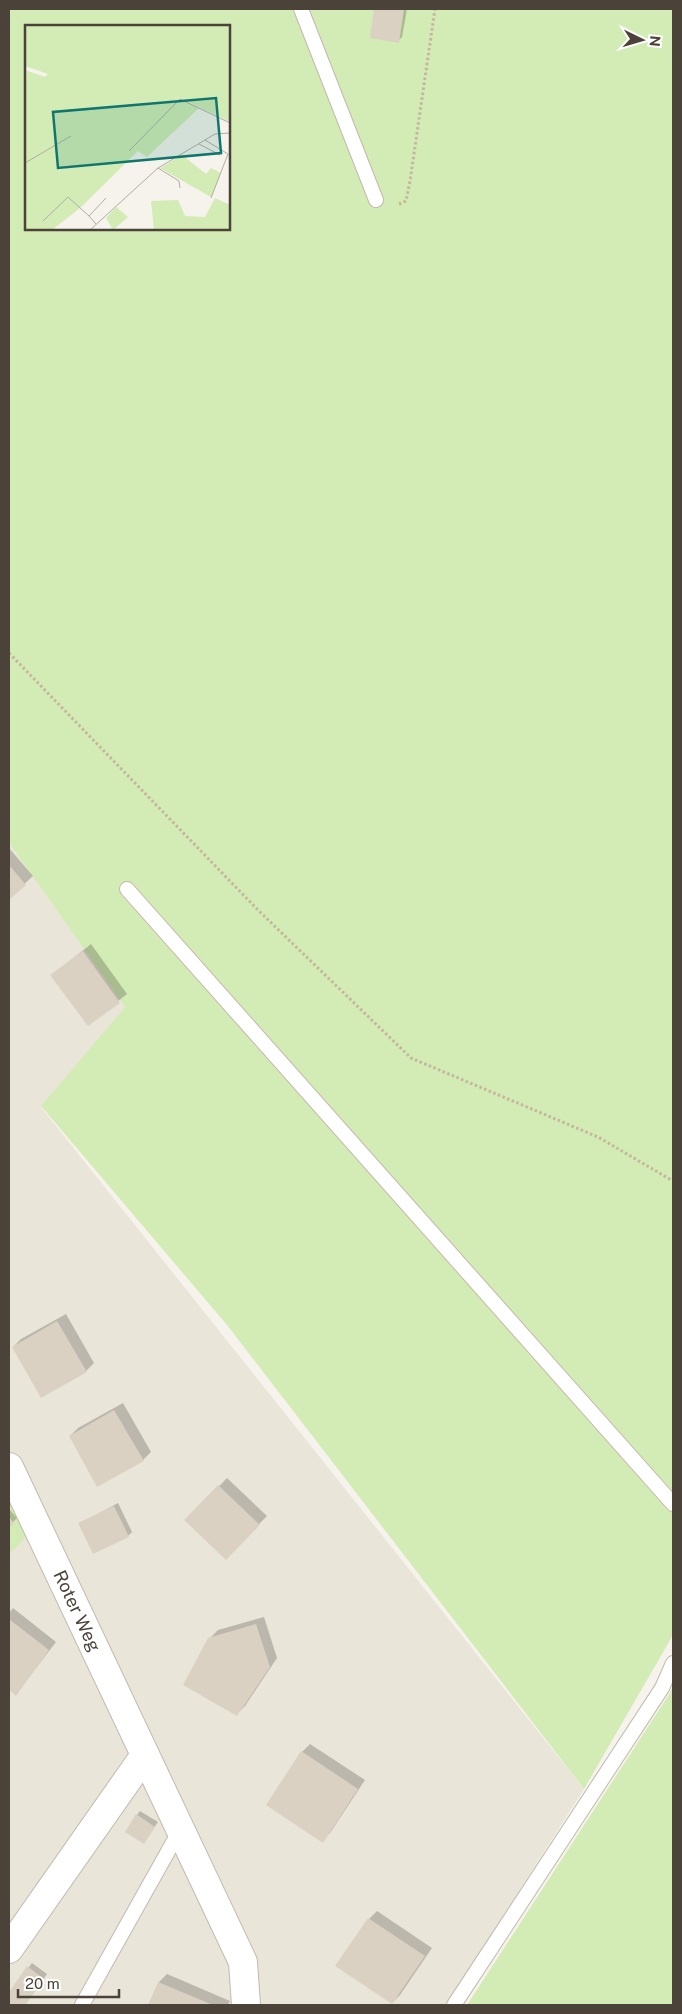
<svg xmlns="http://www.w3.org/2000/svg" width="682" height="2014" font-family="'Public Sans',sans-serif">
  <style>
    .residential { fill: #eae5d9 }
    .green { fill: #d3ebb4; fill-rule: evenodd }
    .shadow { fill: #0003 }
    .building { fill: #dbd1c3 }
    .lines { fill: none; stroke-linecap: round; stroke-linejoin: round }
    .service-casing { stroke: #c2baad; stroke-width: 16 }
    .minor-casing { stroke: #c2baad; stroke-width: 30 }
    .path { stroke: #c5b69e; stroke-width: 3; stroke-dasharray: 2.5 2.5; stroke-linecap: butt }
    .service { stroke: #fff; stroke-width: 14 }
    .minor { stroke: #fff; stroke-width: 28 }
    .labels { text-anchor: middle; stroke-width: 5; stroke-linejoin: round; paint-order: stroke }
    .street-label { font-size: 18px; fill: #4b4339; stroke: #fff }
    .inset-road { fill: none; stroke: #b2ada4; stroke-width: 1 }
    .view { fill: #0f766e; fill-opacity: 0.15; stroke: #0f766e; stroke-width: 2.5 }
    .inset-edge { fill: none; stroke: #4b4339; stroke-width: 2.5 }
  </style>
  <rect width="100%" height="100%" fill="#f6f3ec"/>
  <path class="residential" d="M 9,843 L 125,1007 L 41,1107 L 584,1789 L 446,2005 L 9,2005 L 9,1555 L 28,1535 L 9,1496 Z"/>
  <g class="green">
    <path d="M 9,9 L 673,9 L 673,1635 L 584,1789 L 227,1325 L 41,1106 L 125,1007 L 9,843 ZM 26,26 L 229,26 L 229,229 L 26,229 Z"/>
    <path d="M 9,1496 L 28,1535 L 9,1555 Z"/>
    <path d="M 673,1685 L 673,2005 L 467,2005 L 670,1693 Z"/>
  </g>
  <g class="shadow">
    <path d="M 376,9 L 407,9 L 402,37 L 398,41 L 371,37 Z"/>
    <path d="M 9,848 L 33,876 L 9,898 Z"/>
    <path d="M 91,944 L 127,994 L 88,1025 L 52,975 Z"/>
    <path d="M 66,1314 L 94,1363 L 86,1371 L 13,1347 L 21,1339 Z"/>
    <path d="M 123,1403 L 151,1452 L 143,1460 L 70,1436 L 78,1428 Z"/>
    <path d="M 227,1478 L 267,1516 L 226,1558 L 186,1520 Z"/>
    <path d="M 118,1503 L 132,1532 L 128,1536 L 79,1524 Z"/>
    <path d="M 9,1509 L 17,1518 L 9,1526 Z"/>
    <path d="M 13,1608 L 56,1642 L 16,1694 L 9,1689 L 9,1613 Z"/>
    <path d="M 264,1617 L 277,1658 L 245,1706 L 237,1714 L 209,1639 L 218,1630 Z"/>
    <path d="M 310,1744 L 365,1780 L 330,1833 L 322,1841 L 302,1752 Z"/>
    <path d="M 140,1811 L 158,1822 L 144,1842 L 137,1815 Z"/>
    <path d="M 377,1911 L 432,1948 L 400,1995 L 392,2003 L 369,1919 Z"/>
    <path d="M 32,1963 L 47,1974 L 25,2005 L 11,2005 L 9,2003 L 9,1994 Z"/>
    <path d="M 167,1974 L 230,2001 L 228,2005 L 149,2005 L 159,1982 Z"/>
  </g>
  <g class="building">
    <path d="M 374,9 L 404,9 L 399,43 L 370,38 Z"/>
    <path d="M 9,865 L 26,885 L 9,900 Z"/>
    <path d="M 83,951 L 120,1003 L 88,1026 L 50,975 Z"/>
    <path d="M 57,1321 L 87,1372 L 41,1398 L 12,1347 Z"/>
    <path d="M 114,1410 L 144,1461 L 97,1487 L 69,1436 Z"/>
    <path d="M 218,1485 L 260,1525 L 226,1560 L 184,1520 Z"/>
    <path d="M 114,1506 L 129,1537 L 93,1554 L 78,1523 Z"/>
    <path d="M 9,1517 L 14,1523 L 9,1528 Z"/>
    <path d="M 9,1619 L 49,1650 L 16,1696 L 9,1690 Z"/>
    <path d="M 256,1624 L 270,1667 L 237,1716 L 183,1685 L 208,1638 Z"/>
    <path d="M 301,1751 L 358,1789 L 323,1843 L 266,1805 Z"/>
    <path d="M 136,1814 L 155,1827 L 144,1844 L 125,1832 Z"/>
    <path d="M 368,1918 L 425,1956 L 392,2004 L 335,1966 Z"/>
    <path d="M 27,1966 L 44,1979 L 25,2005 L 9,2005 L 9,1992 Z"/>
    <path d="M 158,1982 L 213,2005 L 148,2005 Z"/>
  </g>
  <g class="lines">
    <defs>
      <g id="service">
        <path d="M 301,9 L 376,200"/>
        <path d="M 127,889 L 673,1504"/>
        <path d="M 82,2005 L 180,1830"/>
        <path d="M 454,2005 L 662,1688 L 673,1663"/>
      </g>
      <g id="minor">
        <path d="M 9,1467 L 243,1962 L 246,2005"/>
        <path d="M 9,1949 L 145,1755"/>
      </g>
    </defs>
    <use href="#service" class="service-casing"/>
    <use href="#minor" class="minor-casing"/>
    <g class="path">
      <path d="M 399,204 L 406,201 L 410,181 L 435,9"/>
      <path d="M 9,653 L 258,910 L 411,1058 L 598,1137 L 673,1181"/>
    </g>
    <use href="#service" class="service"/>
    <use href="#minor" class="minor"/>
  </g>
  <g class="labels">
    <g class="street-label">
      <text transform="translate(77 1611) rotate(65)" y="6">Roter Weg</text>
    </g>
  </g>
  <g transform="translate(25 25)">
    <rect width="205" height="205" fill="#f6f3ec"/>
    <path d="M 0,0 L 205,0 L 205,97 L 143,67 L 174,83 L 122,132 L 113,126 L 55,183 L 27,205 L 0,205 L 0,45 L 20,52 L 23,49 L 0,41 ZM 157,130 L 181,149 L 186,143 L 196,148 L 186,172 L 135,143 ZM 190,173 L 205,180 L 205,205 L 129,205 L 126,176 L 153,175 L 160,191 L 180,192 ZM 91,182 L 103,192 L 88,205 L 81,193 Z" fill="#d3ebb4"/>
    <path class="inset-road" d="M 180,115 L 203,129 L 186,173M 174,119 L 195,130M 104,126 L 155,74 L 205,98M 0,138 L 46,111M 133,143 L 154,156 L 155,163M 18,196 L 43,172 L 64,191M 71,199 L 64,191 L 81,173M 65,205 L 133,143 L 190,109 L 205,108"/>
    <path class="view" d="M 191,73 L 196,128 L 33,143 L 28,87 Z"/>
    <rect width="205" height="205" class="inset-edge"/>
  </g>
  <rect width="682" height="2014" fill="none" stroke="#4b4339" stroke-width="20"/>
  <g transform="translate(642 40) rotate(95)" stroke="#ffffff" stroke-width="4" paint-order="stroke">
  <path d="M0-4L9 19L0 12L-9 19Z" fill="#4b4339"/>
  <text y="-8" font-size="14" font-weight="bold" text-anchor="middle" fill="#4b4339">N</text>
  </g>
  <path d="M18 1989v8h101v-8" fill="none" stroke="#4b4339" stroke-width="2.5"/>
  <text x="25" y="1989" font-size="15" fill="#4b4339" stroke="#ffffff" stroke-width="4" paint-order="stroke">20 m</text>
</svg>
